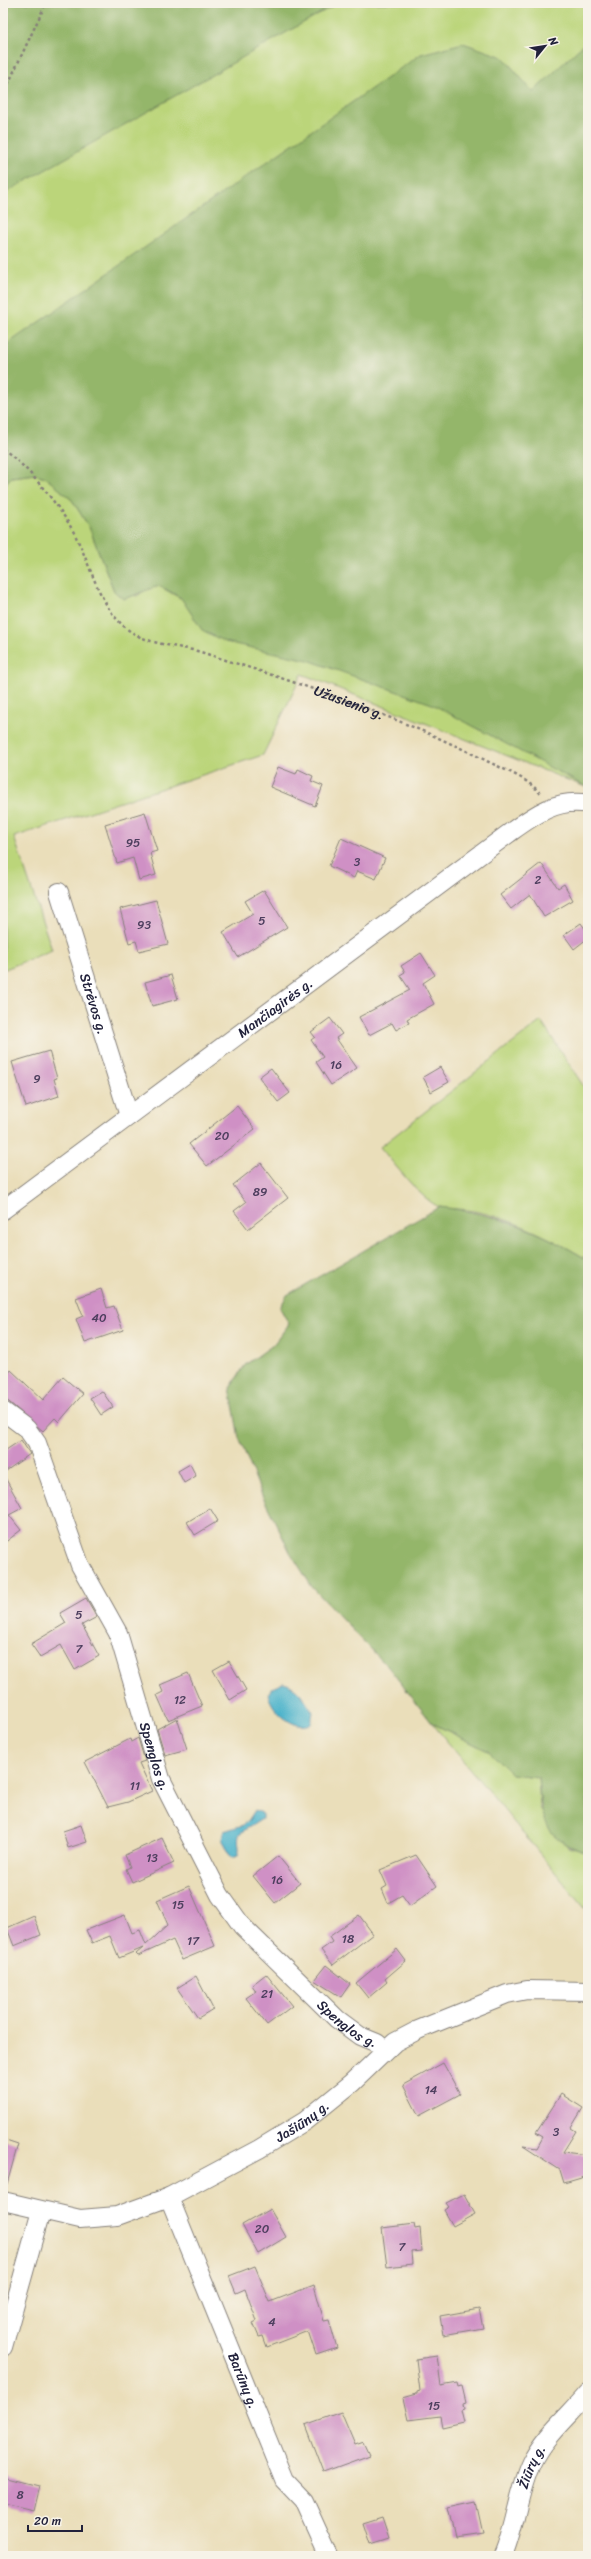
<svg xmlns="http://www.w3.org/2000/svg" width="591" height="2559" font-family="Sriracha,sans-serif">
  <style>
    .green { fill: #bbd57a; stroke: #6e7c5a }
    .forest { fill: #94b66a; stroke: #5b6c52 }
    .water { fill: #4cb3cb; stroke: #376a83 }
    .building { fill: #cf90c5 }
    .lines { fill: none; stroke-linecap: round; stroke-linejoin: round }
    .minor-casing { stroke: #86807a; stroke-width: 20 }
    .path { stroke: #86807a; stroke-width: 2.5; stroke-dasharray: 3 3; stroke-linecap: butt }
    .minor { stroke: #fff; stroke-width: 18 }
    .labels { text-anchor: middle; stroke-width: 4; stroke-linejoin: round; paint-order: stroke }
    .number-label { font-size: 12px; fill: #4d3e5e }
    .street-label { font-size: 14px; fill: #22223b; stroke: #f7f3e8 }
  </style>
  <rect width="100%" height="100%" fill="#f7f3e8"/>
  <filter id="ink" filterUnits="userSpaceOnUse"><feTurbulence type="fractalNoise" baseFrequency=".025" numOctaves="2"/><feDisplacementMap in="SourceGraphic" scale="8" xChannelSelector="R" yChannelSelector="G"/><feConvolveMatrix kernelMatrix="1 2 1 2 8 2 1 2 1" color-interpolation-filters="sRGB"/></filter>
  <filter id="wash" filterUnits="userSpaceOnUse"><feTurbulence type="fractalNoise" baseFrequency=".012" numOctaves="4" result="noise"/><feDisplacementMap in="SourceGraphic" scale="16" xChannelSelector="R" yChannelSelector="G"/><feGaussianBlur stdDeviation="0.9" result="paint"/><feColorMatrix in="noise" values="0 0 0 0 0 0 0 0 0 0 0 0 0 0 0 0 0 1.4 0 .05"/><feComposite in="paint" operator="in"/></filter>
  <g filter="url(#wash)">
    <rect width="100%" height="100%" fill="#eadeba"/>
    <g class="green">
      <path d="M 3,3 L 588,3 L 588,788 L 302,674 L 263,755 L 14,837 L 52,950 L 3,970 L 3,487 L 11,477 L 36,474 L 45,477 L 72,500 L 89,527 L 114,591 L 137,596 L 145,590 L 159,586 L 180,598 L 3,435 Z"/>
      <path d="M 541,1021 L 588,1093 L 588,1260 C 553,1239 514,1219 474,1211 C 463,1208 450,1210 440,1207 C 423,1202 392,1161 380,1147 Z"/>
      <path d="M 432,1723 L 490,1752 L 512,1774 L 538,1777 L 540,1808 L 569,1847 L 588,1853 L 588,1912 Z"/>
    </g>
    <g class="forest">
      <path d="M 3,3 L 338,3 L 3,194 Z"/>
      <path d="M 588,40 L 588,788 L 432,704 L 308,660 L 225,642 L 202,630 L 181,598 L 160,586 C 146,589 136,596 123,599 L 114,591 L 89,527 L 72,500 L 45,477 L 36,474 L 11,477 L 3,487 L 3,347 L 421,54 L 463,43 L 503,57 L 533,92 Z"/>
      <path d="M 439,1207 C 495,1213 541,1231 588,1260 L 588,1853 C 543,1839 542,1820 538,1777 L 512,1774 L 490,1752 L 432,1723 L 389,1668 L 312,1587 L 290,1552 L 262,1495 L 239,1438 L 230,1388 L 245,1365 L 273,1345 L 289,1324 L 280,1308 L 287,1295 Z"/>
    </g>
    <g class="water">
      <path d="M 283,1683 C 297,1685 306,1700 313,1712 L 311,1724 C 293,1731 272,1711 268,1694 L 272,1688 Z"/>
      <path d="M 255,1810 L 262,1813 L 262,1819 L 240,1833 C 236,1841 241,1847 238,1855 L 231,1857 L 222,1838 L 224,1831 L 243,1825 L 248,1821 Z"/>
    </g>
    <g id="blocks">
      <g class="building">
        <path d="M 278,767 L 296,774 L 298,769 L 313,776 L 311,781 L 323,786 L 315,806 L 270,787 Z"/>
        <path d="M 145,812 L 157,851 L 150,853 L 156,875 L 139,880 L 133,858 L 117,863 L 105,824 Z"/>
        <path d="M 341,838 L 385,858 L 376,879 L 357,871 L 354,878 L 329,866 Z"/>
        <path d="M 541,863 L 558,888 L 564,884 L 573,900 L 544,917 L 530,894 L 511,909 L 500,895 Z"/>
        <path d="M 264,890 L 287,927 L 238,957 L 223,932 L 253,914 L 245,901 Z"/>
        <path d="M 156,900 L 168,944 L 139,951 L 136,941 L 129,943 L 120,909 Z"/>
        <path d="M 581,923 L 588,933 L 588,938 L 574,949 L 564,935 Z"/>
        <path d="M 421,953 L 435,975 L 423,983 L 434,1004 L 407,1019 L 409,1023 L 396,1030 L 392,1023 L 369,1035 L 359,1017 L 410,990 L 400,975 L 405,972 L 401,966 Z"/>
        <path d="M 171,975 L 178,999 L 152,1006 L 145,982 Z"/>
        <path d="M 330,1018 L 342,1034 L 336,1038 L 357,1068 L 331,1085 L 316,1062 L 323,1057 L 311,1040 L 315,1037 L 311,1032 Z"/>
        <path d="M 49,1051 L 57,1078 L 54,1079 L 59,1096 L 26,1107 L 12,1062 Z"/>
        <path d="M 440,1067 L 449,1082 L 431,1092 L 423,1077 Z"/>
        <path d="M 271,1068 L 290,1093 L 278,1102 L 259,1077 Z"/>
        <path d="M 237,1106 L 255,1129 L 207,1166 L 189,1144 Z"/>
        <path d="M 261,1163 L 288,1198 L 248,1229 L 234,1211 L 246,1202 L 233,1185 Z"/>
        <path d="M 101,1289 L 107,1308 L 114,1306 L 123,1330 L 85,1343 L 76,1319 L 83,1316 L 76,1298 Z"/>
        <path d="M 11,1370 L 43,1400 L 63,1377 L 83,1394 L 59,1422 L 55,1418 L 43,1431 L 3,1397 L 3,1381 Z"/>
        <path d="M 102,1391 L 113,1407 L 101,1415 L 90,1398 Z"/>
        <path d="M 21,1440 L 30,1454 L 3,1473 L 3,1452 Z"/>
        <path d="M 190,1464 L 196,1476 L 184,1483 L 178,1471 Z"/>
        <path d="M 3,1474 L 22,1508 L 9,1515 L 21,1530 L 3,1544 Z"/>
        <path d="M 210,1508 L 218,1521 L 195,1535 L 187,1522 Z"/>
        <path d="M 86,1598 L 97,1617 L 82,1625 L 99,1656 L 75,1670 L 61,1645 L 40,1657 L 31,1644 L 66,1623 L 60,1613 Z"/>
        <path d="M 229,1661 L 246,1690 L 230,1700 L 213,1670 Z"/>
        <path d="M 188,1673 L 202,1706 L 168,1720 L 157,1695 L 163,1692 L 160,1685 Z"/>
        <path d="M 177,1718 L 187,1749 L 165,1755 L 157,1729 Z"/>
        <path d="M 138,1738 L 145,1761 L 139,1763 L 152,1791 L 128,1802 L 108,1807 L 85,1762 L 130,1739 L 131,1742 Z"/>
        <path d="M 81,1825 L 87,1842 L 68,1848 L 63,1831 Z"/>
        <path d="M 162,1838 L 174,1863 L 132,1882 L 126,1869 L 130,1867 L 125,1855 Z"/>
        <path d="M 416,1855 L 437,1886 L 410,1906 L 402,1895 L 388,1903 L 382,1889 L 387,1886 L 380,1870 Z"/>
        <path d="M 278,1856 L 300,1883 L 275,1903 L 253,1876 Z"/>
        <path d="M 189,1886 L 215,1946 L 182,1960 L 173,1940 L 138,1956 L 136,1954 L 143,1948 L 119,1958 L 110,1936 L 92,1943 L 86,1930 L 125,1915 L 132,1933 L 140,1930 L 146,1945 L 168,1925 L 157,1900 Z"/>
        <path d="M 359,1915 L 373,1934 L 333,1965 L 321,1950 L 332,1942 L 329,1937 Z"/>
        <path d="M 34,1916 L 41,1935 L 14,1946 L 7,1928 Z"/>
        <path d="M 397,1949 L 406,1961 L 385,1979 L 387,1982 L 368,1998 L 356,1983 Z"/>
        <path d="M 326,1965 L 350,1984 L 341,1997 L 314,1980 Z"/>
        <path d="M 266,1974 L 292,2006 L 267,2025 L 246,1998 L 256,1991 L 252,1985 Z"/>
        <path d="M 196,1976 L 213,2009 L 198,2018 L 177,1988 Z"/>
        <path d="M 443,2063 L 460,2094 L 419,2116 L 403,2085 Z"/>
        <path d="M 561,2094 L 583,2108 L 571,2128 L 576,2131 L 563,2152 L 588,2155 L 588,2176 L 564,2183 L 560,2170 L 523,2146 L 537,2148 L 543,2137 L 536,2133 Z"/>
        <path d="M 3,2139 L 18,2144 L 7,2184 L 3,2183 Z"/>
        <path d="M 464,2194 L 475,2214 L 453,2226 L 444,2210 L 449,2207 L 446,2203 Z"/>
        <path d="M 270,2209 L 286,2237 L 258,2254 L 242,2225 Z"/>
        <path d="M 414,2224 L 415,2229 L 420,2228 L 422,2251 L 411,2252 L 412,2264 L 387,2267 L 382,2228 Z"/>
        <path d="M 255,2266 L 270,2302 L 314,2285 L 324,2321 L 329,2320 L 337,2348 L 316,2355 L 308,2331 L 267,2347 L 263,2336 L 259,2337 L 253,2323 L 257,2321 L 245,2289 L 236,2293 L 229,2276 Z"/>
        <path d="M 479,2309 L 483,2328 L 443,2335 L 440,2316 Z"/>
        <path d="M 437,2356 L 441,2386 L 458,2383 L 459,2387 L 462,2386 L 466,2403 L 463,2404 L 464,2409 L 461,2410 L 464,2422 L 442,2427 L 440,2416 L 408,2420 L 403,2398 L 417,2394 L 417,2392 L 420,2391 L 416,2359 Z"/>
        <path d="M 341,2412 L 355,2445 L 364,2442 L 370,2455 L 323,2472 L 305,2425 Z"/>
        <path d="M 3,2477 L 39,2486 L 33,2511 L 3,2504 Z"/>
        <path d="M 476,2502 L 483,2534 L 455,2538 L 448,2508 Z"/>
        <path d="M 382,2517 L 389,2538 L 370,2544 L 363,2523 Z"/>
      </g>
    </g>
  </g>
  <g filter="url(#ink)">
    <use href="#blocks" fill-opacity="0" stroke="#86807a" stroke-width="1"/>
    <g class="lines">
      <defs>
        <g id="minor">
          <path id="s2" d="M 59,892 L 129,1116"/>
          <path id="s3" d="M 3,1210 L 508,834 C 533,816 556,798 588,804"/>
          <path id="s4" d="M 3,1411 L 27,1429 L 37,1443 L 80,1565 L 118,1633 L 161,1779 L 220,1895 L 242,1926 L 337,2019 L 360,2036 L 377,2043 L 385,2050"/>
          <path id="s5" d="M 169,2197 L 284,2480 L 304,2501 L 329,2556"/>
          <path id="s6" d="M 3,2201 L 80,2219 L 117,2216 L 169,2197 L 259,2149 L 305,2121 L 352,2083 L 395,2042 L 418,2030 L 507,1994 L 527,1990 L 588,1991"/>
          <path d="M 3,2347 L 41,2211"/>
          <path id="s7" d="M 503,2556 C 516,2526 518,2491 532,2462 C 545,2435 569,2416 588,2393"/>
        </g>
      </defs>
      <use href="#minor" class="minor-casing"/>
      <g class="path">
        <path d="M 3,95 L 46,3"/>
        <path id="s1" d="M 3,449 C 28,466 65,512 77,539 C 93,571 101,613 133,633 C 153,646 184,646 207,654 C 301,684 395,715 483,759 C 502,769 526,777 540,793"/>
      </g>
      <use href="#minor" class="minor"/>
    </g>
  </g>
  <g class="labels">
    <g class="number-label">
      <text x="133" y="847">95</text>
      <text x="357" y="866">3</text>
      <text x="538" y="884">2</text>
      <text x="262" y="925">5</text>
      <text x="144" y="929">93</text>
      <text x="336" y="1069">16</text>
      <text x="37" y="1083">9</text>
      <text x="222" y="1140">20</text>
      <text x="260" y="1196">89</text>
      <text x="99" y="1322">40</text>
      <text x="79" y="1619">5</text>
      <text x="79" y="1653">7</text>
      <text x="180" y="1704">12</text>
      <text x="135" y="1790">11</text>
      <text x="152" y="1862">13</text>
      <text x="277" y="1884">16</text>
      <text x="178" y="1909">15</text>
      <text x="348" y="1943">18</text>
      <text x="193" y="1945">17</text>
      <text x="267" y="1998">21</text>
      <text x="431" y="2094">14</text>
      <text x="556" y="2136">3</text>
      <text x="262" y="2233">20</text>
      <text x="402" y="2251">7</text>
      <text x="272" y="2326">4</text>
      <text x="434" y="2410">15</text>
      <text x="20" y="2499">8</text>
    </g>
    <g class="street-label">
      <text dy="5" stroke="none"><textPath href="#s1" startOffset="456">Užusienio g.</textPath></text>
      <text dy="5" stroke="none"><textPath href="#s2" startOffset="117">Strėvos g.</textPath></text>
      <text dy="5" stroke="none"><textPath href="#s3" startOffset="339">Mančiagirės g.</textPath></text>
      <text dy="5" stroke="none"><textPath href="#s4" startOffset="383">Spenglos g.</textPath></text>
      <text dy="5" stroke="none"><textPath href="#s4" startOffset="719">Spenglos g.</textPath></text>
      <text dy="5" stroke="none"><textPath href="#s6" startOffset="325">Jašiūnų g.</textPath></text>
      <text dy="5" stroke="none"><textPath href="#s5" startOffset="198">Barūnų g.</textPath></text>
      <text dy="5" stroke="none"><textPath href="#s7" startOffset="94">Žiūrų g.</textPath></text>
    </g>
  </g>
  <rect width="591" height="2559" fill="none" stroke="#f7f3e8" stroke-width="16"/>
  <g transform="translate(545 46) rotate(60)" stroke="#f7f3e8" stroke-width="3" paint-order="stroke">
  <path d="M0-3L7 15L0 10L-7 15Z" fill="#22223b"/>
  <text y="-6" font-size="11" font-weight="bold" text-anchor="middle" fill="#22223b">N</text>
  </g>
  <path d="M28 2525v6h54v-6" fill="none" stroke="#22223b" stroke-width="2"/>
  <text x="34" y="2525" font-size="12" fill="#22223b" stroke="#f7f3e8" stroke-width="3" paint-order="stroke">20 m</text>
</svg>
